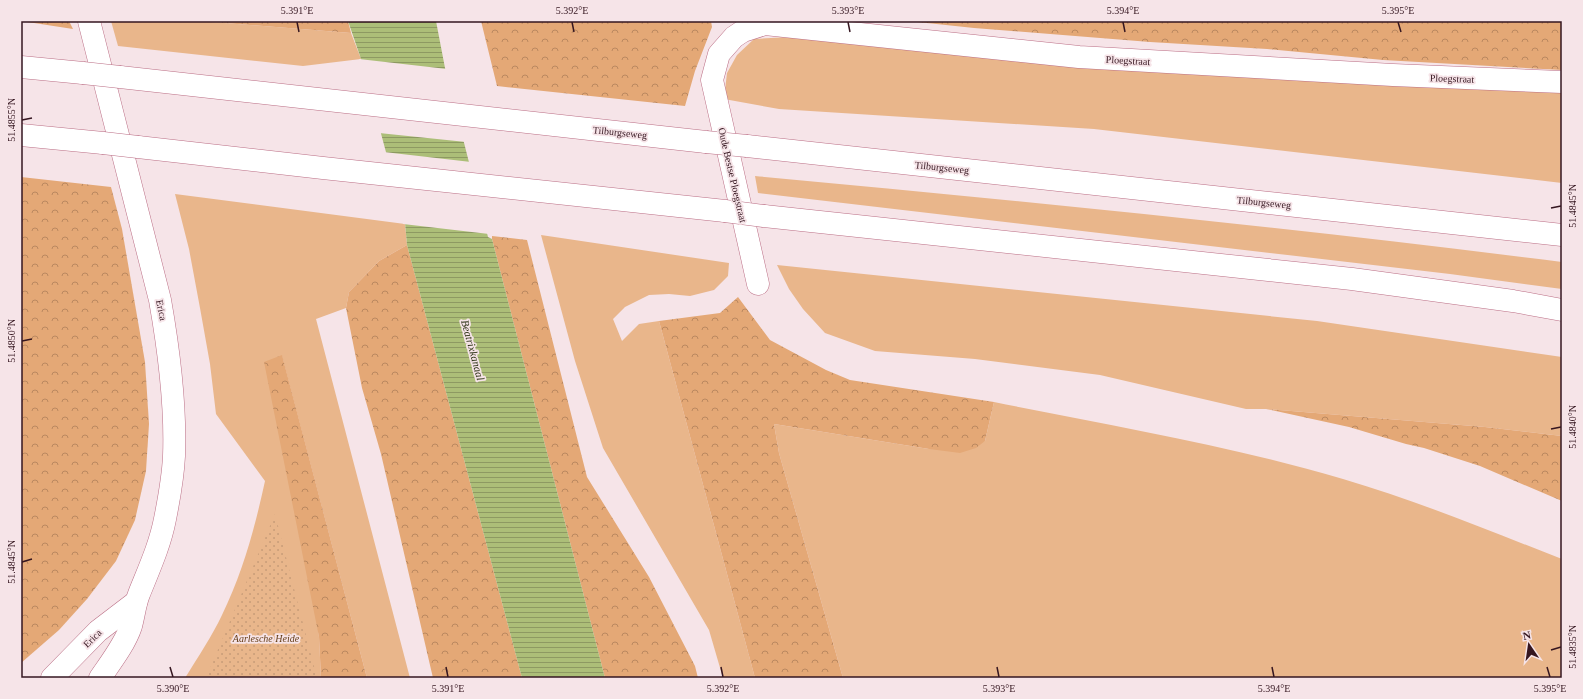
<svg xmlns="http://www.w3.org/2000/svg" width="1583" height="699" font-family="Georgia,serif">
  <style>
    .green { fill: #e9b68b }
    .forest { fill: url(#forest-crowns) }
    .park { fill: url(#park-dots) }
    .water { fill: url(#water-rules) }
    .pier { fill: #f6e4e8 }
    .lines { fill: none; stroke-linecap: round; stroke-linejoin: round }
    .street-casing { stroke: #bb6e85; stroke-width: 23 }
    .secondary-casing { stroke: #bb6e85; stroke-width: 23 }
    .highway-casing { stroke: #bb6e85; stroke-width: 23 }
    .street { stroke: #fff; stroke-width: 22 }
    .secondary { stroke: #fff; stroke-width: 22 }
    .highway { stroke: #fff; stroke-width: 22 }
    .highway-bridge-casing { stroke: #bb6e85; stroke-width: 23; stroke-linecap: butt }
    .highway-bridge { stroke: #fff; stroke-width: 22 }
    .ticks { fill: none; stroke: #351620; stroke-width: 1.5 }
    .labels { text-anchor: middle; stroke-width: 3.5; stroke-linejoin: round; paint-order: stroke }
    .street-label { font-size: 10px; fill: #351620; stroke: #f6e4e8 }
    .park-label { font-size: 10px; font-style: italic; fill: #653d17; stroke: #f6e4e8 }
    .water-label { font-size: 11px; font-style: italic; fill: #2a3113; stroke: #f6e4e8 }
    .neatline { fill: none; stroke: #351620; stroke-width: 1.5 }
    .ticks-label { font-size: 10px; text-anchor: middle; fill: #351620 }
  </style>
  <defs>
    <pattern id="forest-crowns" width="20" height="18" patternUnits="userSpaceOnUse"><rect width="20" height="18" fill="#e4a876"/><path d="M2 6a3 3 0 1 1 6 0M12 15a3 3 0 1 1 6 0" fill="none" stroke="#ba8860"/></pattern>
    <pattern id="park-dots" width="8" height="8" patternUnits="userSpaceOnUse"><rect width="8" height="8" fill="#e9b68b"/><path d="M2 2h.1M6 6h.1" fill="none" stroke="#c89c78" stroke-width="1.8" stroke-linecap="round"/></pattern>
    <pattern id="water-rules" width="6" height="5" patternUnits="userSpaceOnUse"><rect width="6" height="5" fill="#acbe78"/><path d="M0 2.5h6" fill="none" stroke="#8d9962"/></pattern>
  </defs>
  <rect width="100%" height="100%" fill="#f6e4e8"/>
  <g class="green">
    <path d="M 111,21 L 199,21 L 351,33 L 361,59 L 303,66 L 118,46 Z"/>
    <path d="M 789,37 L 898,48 L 1562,89 L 1562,183 L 1094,129 L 779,109 L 724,99 L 727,73 L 737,55 L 754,39 Z"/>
    <path d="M 755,176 C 1024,201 1293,228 1562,262 L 1562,289 L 1450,274 L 758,193 Z"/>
    <path d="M 175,194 L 405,224 L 407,245 L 379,261 L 349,292 L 346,308 L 316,319 L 410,678 L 367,678 L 282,356 L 319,637 L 321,678 L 185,678 C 198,657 212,636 222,615 C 243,572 255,527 265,481 L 216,414 L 210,364 L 200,308 L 189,249 Z"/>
    <path d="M 541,235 L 729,263 L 728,276 L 714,290 L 690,296 L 669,294 L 649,295 L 625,307 L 613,319 L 622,341 L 639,324 L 659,321 L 755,678 L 723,678 L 709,630 L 603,448 L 575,361 Z"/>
    <path d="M 777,265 L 1317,321 L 1562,357 L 1562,436 L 1485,427 L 1266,409 L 1246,409 L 1100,375 L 975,359 L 875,351 L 825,333 L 803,309 L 789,289 Z"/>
    <path d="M 994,402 C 1111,426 1229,445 1343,479 C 1418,501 1490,531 1562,559 L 1562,678 L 843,678 L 779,453 L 774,424 L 929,449 L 985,441 Z"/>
  </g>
  <g class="forest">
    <path d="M 21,21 L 69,21 L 73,29 Z"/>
    <path d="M 199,21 L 348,21 L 351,33 Z"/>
    <path d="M 481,21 L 711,21 L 712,27 L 695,71 L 685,106 L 497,86 Z"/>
    <path d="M 908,21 L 1562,21 L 1562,70 L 1383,60 L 1267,49 L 1150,42 L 974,28 Z"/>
    <path d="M 21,177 L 111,187 L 122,229 L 145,362 L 149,424 L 146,471 L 135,520 L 116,561 L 87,599 L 59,630 L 21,663 Z"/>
    <path d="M 492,236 L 527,240 L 587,477 L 649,577 L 695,666 L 698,678 L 605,678 L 492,239 Z"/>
    <path d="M 407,245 L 522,678 L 433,678 L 381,454 L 362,388 L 346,308 L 349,292 L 379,261 Z"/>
    <path d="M 738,297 L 770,340 L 826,370 L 850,380 L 994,402 L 985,441 L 976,448 L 960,453 L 929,449 L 774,424 L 779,453 L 843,678 L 755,678 L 659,321 L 720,313 Z"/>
    <path d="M 282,355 L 367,678 L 321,678 L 319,637 L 264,362 Z"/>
    <path d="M 1266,409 L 1485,427 L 1562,436 L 1562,501 L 1480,466 L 1424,448 L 1406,444 L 1349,427 Z"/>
  </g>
  <path class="park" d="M 275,514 L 317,678 L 206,678 Z"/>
  <path class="water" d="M 348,21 L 436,21 L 445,68 L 488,237 L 492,239 L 605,678 L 522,678 L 407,245 L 405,223 L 361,59 Z"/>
  <g class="pier">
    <path d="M 359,59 L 447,69 L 466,142 L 379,133 Z"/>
    <path d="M 384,152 L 471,162 L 489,234 L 403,224 Z"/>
  </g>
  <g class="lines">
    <defs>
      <path id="street" d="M 758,284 L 712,80 L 719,54 L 734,37 L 743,31 L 765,24 L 1079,57 L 1393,75 L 1562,82"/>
      <g id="secondary">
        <path d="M 89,21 L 160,300 C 169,351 176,404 174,456 C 173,477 169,499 165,519 C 160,545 149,569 139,594 C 135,604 134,615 131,626 C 125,644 111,662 100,678"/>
        <path d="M 52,678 L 98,631 L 136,602"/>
      </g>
      <g id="highway">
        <path d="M 21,67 L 83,73"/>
        <path d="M 120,77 L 706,142"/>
        <path d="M 21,135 L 103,143"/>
        <path d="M 747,146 L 1562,235"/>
        <path d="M 138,147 L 323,168 L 725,211"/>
        <path d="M 764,216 L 1352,279 L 1513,301 L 1562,310"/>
      </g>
    </defs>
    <use href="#street" class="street-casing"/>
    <use href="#secondary" class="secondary-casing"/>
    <use href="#highway" class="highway-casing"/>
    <use href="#street" class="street"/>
    <use href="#secondary" class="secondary"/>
    <use href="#highway" class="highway"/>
    <defs>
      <g id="highway-bridge">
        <path d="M 83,73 L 120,77"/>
        <path d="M 706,142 L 747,146"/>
        <path d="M 103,143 L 138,147"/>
        <path d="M 725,211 L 764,216"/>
      </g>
    </defs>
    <use href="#highway-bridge" class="highway-bridge-casing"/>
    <use href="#highway-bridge" class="highway-bridge"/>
  </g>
  <path class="ticks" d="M 297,22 L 299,32M 572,22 L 574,32M 848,22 L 850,32M 1123,22 L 1125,32M 1398,22 L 1401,32M 22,120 L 32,118M 1551,208 L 1561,206M 22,341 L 32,339M 1551,429 L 1561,427M 22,562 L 32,559M 1551,650 L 1561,647M 170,667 L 173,677M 446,667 L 448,677M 721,667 L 723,677M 997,667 L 999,677M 1272,667 L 1274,677M 1547,667 L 1550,677"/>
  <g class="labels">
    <g class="street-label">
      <text transform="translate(1128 60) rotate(3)" y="4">Ploegstraat</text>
      <text transform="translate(1452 78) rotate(2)" y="4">Ploegstraat</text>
      <text transform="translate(620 132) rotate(6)" y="4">Tilburgseweg</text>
      <text transform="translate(942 167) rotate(6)" y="4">Tilburgseweg</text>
      <text transform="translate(733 175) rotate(77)" y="4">Oude Bestse Ploegstraat</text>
      <text transform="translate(1264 202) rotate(6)" y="4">Tilburgseweg</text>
      <text transform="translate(162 310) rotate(79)" y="4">Erica</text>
      <text transform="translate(92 638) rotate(-45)" y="4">Erica</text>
    </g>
    <g class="park-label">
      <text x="266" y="642">Aarlesche Heide</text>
    </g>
    <g class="water-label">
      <text transform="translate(473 350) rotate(75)" y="4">Beatrixkanaal</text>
    </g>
  </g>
  <rect width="1583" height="699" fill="none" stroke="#f6e4e8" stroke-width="44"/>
  <g transform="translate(1529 645) rotate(347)" stroke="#f6e4e8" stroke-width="3" paint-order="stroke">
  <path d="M0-3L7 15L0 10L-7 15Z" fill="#351620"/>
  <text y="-6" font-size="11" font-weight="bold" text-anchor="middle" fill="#351620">N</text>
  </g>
  <rect x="22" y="22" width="1539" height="655" class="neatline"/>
  <g class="ticks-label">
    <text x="297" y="14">5.391°E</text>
    <text x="572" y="14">5.392°E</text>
    <text x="848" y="14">5.393°E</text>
    <text x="1123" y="14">5.394°E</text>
    <text x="1398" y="14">5.395°E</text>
    <text transform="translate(11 120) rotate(-90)" y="4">51.4855°N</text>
    <text transform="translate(1572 206) rotate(-90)" y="4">51.4845°N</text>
    <text transform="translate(11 341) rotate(-90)" y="4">51.4850°N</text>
    <text transform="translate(1572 427) rotate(-90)" y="4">51.4840°N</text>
    <text transform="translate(11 562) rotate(-90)" y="4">51.4845°N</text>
    <text transform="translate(1572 647) rotate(-90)" y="4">51.4835°N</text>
    <text x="173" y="692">5.390°E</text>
    <text x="448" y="692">5.391°E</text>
    <text x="723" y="692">5.392°E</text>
    <text x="999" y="692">5.393°E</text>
    <text x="1274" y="692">5.394°E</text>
    <text x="1550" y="692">5.395°E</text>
  </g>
</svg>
